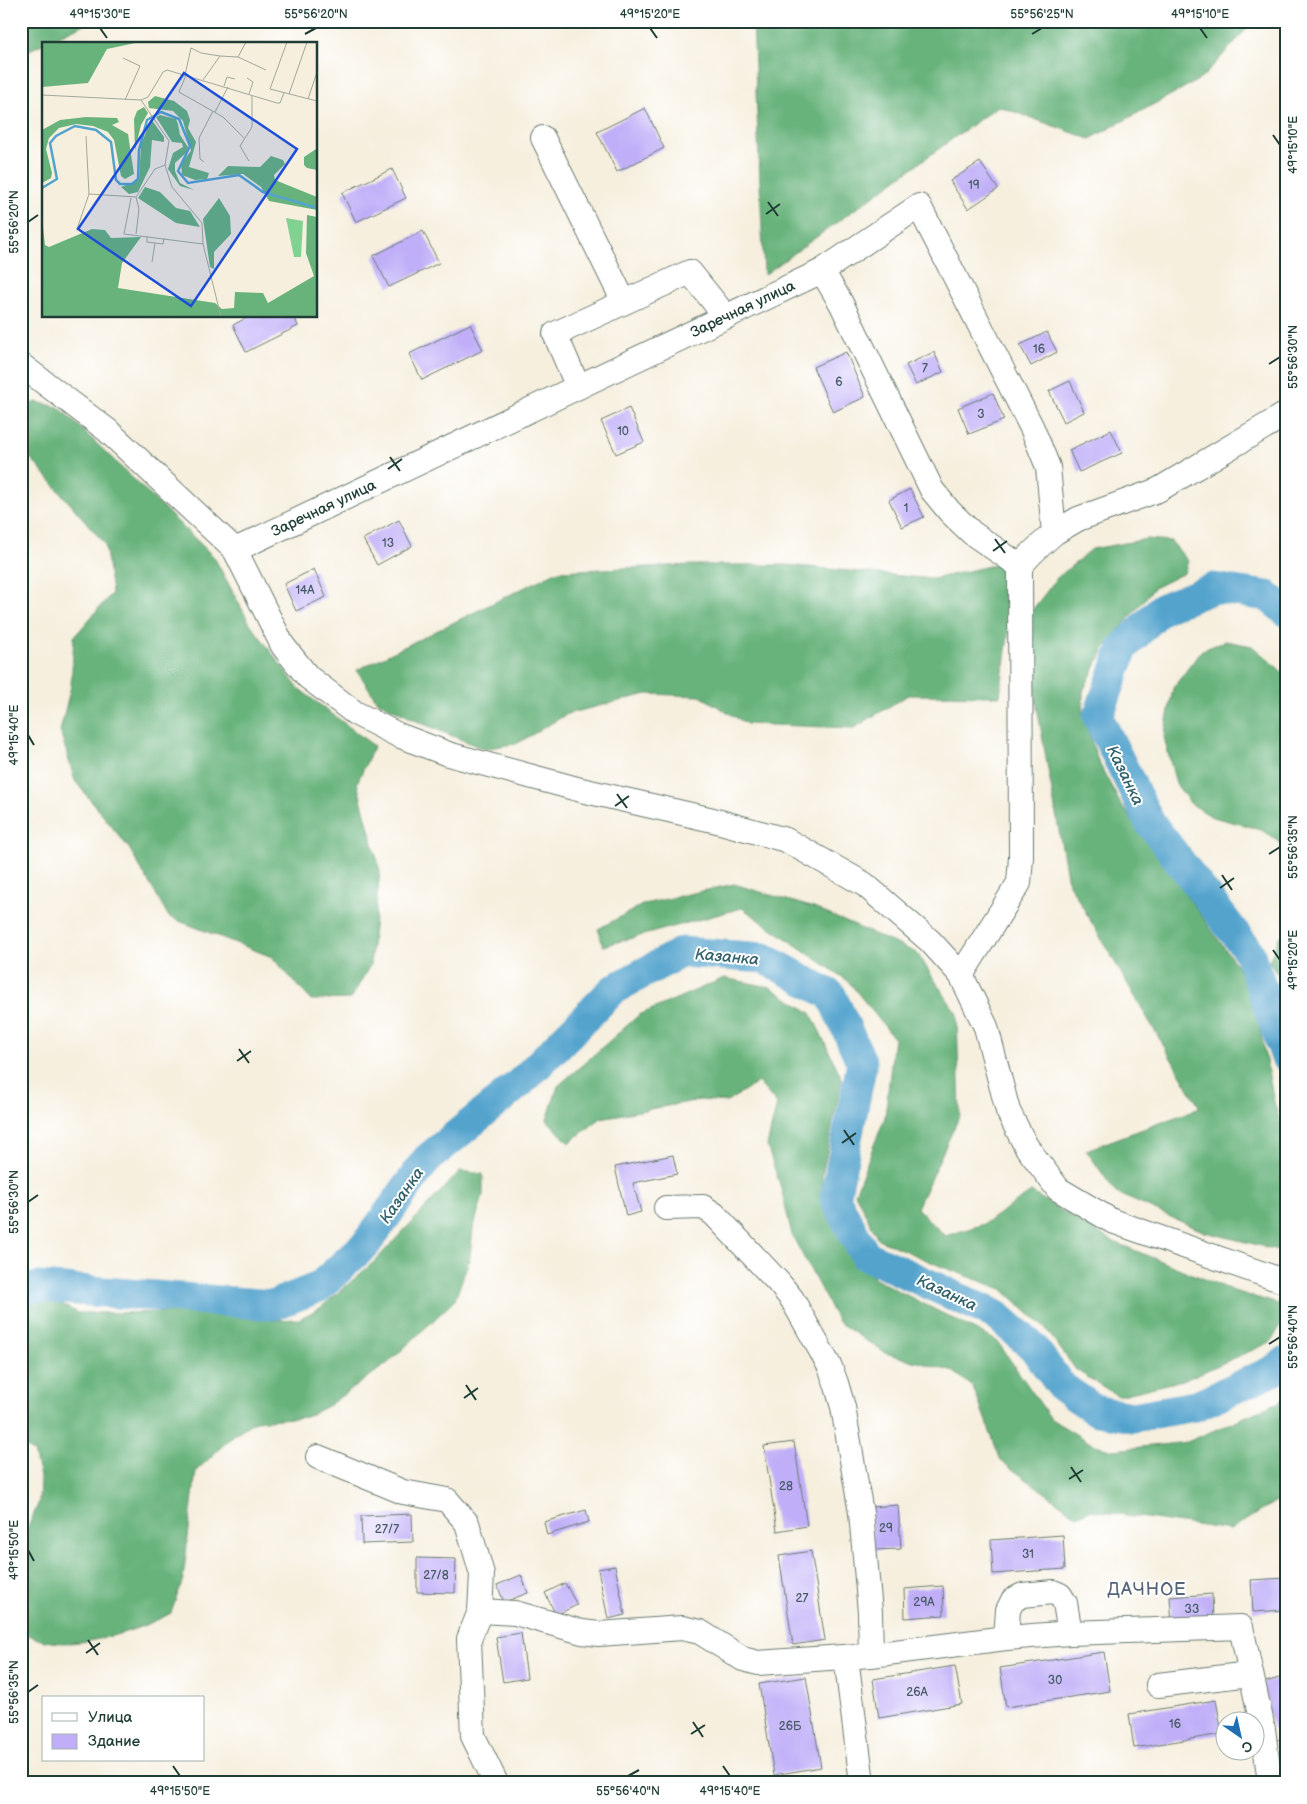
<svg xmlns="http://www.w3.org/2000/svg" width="1307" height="1804" font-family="'Balsamiq Sans',sans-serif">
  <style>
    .forest { fill: #68b37b; stroke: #447858 }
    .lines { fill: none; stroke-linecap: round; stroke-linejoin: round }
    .river { stroke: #53a3cd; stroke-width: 31 }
    .building { fill: #c0aff8 }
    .minor-casing { stroke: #6a7b70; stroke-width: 26 }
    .minor { stroke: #fff; stroke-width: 24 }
    .ticks { fill: none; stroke: #1f3d34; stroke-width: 2 }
    .labels { text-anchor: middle; stroke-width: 4; stroke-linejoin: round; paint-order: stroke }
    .number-label { font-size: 12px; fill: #475a65 }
    .street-label { font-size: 15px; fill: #1f3d34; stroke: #fff }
    .water-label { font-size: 16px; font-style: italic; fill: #31616a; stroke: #fff }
    .quarter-label { font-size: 18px; letter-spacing: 1px; fill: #576579; stroke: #fff }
    .inset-river { fill: none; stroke: #53a3cd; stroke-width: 2.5 }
    .inset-road { fill: none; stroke: #a0a89a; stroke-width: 1 }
    .view { fill: #1d4ed8; fill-opacity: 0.15; stroke: #1d4ed8; stroke-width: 2.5 }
    .inset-edge { fill: none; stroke: #1f3d34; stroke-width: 2.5 }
    .neatline { fill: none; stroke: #1f3d34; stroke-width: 2 }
    .ticks-label { font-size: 12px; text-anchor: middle; fill: #1f3d34 }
  </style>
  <rect width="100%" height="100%" fill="#fff"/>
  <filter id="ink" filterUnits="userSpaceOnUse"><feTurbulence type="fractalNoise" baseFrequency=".02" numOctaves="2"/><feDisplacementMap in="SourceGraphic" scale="10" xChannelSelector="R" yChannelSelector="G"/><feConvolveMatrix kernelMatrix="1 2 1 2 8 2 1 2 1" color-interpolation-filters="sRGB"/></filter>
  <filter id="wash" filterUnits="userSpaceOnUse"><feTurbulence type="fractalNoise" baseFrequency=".0096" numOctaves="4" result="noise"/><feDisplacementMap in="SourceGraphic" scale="20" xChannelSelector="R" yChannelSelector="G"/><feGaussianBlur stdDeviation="1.12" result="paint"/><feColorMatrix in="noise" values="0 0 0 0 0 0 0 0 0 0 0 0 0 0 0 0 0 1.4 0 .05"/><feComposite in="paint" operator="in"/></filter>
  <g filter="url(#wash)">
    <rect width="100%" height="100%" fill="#f6efde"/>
    <g class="forest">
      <path d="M 21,21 L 91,21 L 21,54 Z"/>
      <path d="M 753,21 L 1254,21 L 1202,78 L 1090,139 L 998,106 L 764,275 Z"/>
      <path d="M 36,402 L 59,407 L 214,557 L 249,622 L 298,688 L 374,746 L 357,783 L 380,871 L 370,965 L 351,999 L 311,1000 L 272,957 L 169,917 L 129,848 L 75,781 L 60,731 L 71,686 L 74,637 L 112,593 L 105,544 L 21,447 L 21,408 Z"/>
      <path d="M 1147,539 L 1171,541 L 1188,561 L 1184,573 L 1154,588 L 1105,647 L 1083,691 L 1083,715 L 1098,761 L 1120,803 L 1236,964 L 1256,1008 L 1274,1102 L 1286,1141 L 1286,1252 L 1205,1232 L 1116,1193 L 1086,1150 L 1200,1108 L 1068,882 L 1029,662 L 1030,613 L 1057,578 L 1092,549 Z"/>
      <path d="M 998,564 L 1014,590 L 1000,696 L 908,695 L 854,728 L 747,724 L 700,696 L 647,694 L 567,714 L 518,743 L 484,749 L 421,723 L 377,701 L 357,670 L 558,571 L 692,565 L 787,565 L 933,579 Z"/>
      <path d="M 1226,641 L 1252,646 L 1286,675 L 1286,847 L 1260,829 L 1212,817 L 1190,803 L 1176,784 L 1164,737 L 1173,688 L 1202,650 Z"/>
      <path d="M 734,884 L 814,908 L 917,953 L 957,1014 L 960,1115 L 917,1208 L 945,1236 L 984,1224 L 1031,1192 L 1112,1241 L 1234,1291 L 1286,1306 L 1286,1316 L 1271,1342 L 1187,1379 L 1118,1396 L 1076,1370 L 1046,1329 L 1002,1289 L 940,1266 L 878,1239 L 855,1193 L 885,1117 L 894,1038 L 848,981 L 742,908 L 603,946 L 598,929 L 644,904 Z"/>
      <path d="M 1280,936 L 1286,939 L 1286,987 L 1269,961 Z"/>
      <path d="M 724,978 L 770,987 L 811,1013 L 842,1079 L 822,1176 L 822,1201 L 833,1222 L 875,1279 L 997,1341 L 1051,1419 L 1092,1444 L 1114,1450 L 1187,1442 L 1279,1402 L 1286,1396 L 1286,1495 L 1230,1530 L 1090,1510 L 1077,1516 L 1001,1461 L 973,1387 L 954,1372 L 885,1353 L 838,1322 L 792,1235 L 781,1188 L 767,1146 L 777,1104 L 758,1082 L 727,1102 L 700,1100 L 601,1118 L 569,1143 L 547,1120 L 558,1086 L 639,1015 Z"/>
      <path d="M 460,1171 L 483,1174 L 483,1196 L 473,1229 L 470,1257 L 455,1300 L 388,1363 L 329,1405 L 306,1417 L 255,1421 L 235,1434 L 196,1471 L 183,1579 L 171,1613 C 137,1632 53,1660 21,1629 L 21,1543 L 39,1502 L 40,1477 L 34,1453 L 21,1444 L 21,1282 L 78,1313 L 199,1312 L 273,1320 L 299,1319 L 320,1308 L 374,1262 Z"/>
    </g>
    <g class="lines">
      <g class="river">
        <path d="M 1286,611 L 1267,596 L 1214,588 L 1161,609 L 1123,648 L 1098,717 L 1149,821 L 1249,952 L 1286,1057"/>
        <path d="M 21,1291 L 38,1287 L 273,1305 L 319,1287 L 366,1244 L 427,1159 L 521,1082 L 614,989 L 682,952 L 764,958 L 831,995 L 862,1063 L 835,1198 L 865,1255 L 996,1315 L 1033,1347 L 1062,1387 L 1097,1411 L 1133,1417 L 1195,1406 L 1277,1369 L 1286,1361"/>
      </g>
    </g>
    <g id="blocks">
      <g class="building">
        <path d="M 645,108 L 664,148 L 617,172 L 597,132 Z"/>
        <path d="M 980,162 L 998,189 L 968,209 L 950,181 Z"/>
        <path d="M 392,169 L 406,198 L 356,222 L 342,193 Z"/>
        <path d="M 423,231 L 439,263 L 389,287 L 373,256 Z"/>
        <path d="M 250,316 L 294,316 L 298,326 L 246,352 L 233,325 Z"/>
        <path d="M 470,324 L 483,350 L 422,380 L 409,354 Z"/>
        <path d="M 1047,332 L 1057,352 L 1031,366 L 1020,345 Z"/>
        <path d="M 846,352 L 865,397 L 833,412 L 813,367 Z"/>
        <path d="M 934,352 L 943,372 L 916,385 L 906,365 Z"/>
        <path d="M 1070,381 L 1084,412 L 1064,422 L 1049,391 Z"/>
        <path d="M 993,393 L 1004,420 L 969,434 L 958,408 Z"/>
        <path d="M 629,408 L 644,442 L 616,454 L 601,421 Z"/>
        <path d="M 1111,430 L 1122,453 L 1079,472 L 1069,450 Z"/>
        <path d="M 910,489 L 924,517 L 902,527 L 889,500 Z"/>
        <path d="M 399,520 L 412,546 L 377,565 L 363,539 Z"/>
        <path d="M 314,569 L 326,597 L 296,611 L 284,584 Z"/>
        <path d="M 673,1155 L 677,1174 L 633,1183 L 641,1212 L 626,1216 L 615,1167 Z"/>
        <path d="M 794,1442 L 807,1526 L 777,1531 L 764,1446 Z"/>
        <path d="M 898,1505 L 901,1549 L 873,1550 L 871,1507 Z"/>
        <path d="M 586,1510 L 589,1522 L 547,1535 L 544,1522 Z"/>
        <path d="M 412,1514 L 413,1542 L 362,1544 L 361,1516 Z"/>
        <path d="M 1063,1535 L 1065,1569 L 993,1574 L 991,1540 Z"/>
        <path d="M 811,1551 L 825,1640 L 793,1645 L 779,1556 Z"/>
        <path d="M 417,1558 L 456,1559 L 455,1593 L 417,1592 Z"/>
        <path d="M 615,1566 L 625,1615 L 608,1619 L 598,1569 Z"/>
        <path d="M 521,1575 L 528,1593 L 504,1602 L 497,1585 Z"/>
        <path d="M 1286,1578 L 1286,1610 L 1253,1612 L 1251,1580 Z"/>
        <path d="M 565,1583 L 577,1605 L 556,1615 L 545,1593 Z"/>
        <path d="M 943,1586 L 944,1615 L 905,1618 L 904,1589 Z"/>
        <path d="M 1212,1594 L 1213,1621 L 1172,1624 L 1170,1597 Z"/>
        <path d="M 521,1633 L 527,1678 L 503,1682 L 496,1637 Z"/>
        <path d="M 1104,1652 L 1110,1691 L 1006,1707 L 1000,1668 Z"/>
        <path d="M 955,1666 L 962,1704 L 879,1718 L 873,1679 Z"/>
        <path d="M 1286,1676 L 1286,1738 L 1277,1740 L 1259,1684 Z"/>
        <path d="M 806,1677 L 821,1767 L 774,1775 L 759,1684 Z"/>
        <path d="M 1216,1700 L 1222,1734 L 1134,1748 L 1129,1714 Z"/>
      </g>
    </g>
  </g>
  <g filter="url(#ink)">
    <use href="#blocks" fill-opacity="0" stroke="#6a7b70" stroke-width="1"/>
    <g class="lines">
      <defs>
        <g id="minor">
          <path d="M 543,138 L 624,302"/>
          <path d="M 822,271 L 841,303 L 932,490 L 950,512 L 972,533 L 1020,566"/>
          <path d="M 21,365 L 107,430 L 235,550 L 283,646 L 308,677 L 355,713 L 398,735 L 448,754 L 581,790 L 713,820 L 786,840 L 864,884 L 930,941 L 961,975 L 986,1027 L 1008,1111 L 1026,1146 L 1058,1189 L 1112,1221 L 1286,1282"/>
          <path d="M 578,387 L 555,334 L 690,272 L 726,317"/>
          <path id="s1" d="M 235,550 L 822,271 L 919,206 L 1032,428 L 1048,467 L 1054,533"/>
          <path d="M 961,975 L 1019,883 L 1021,857 L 1020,566 L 1032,553 L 1054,533 L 1078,519 L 1158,490 L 1286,414"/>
          <path d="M 666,1208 L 703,1207 L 714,1214 L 779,1283 L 792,1299 L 830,1367 L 836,1383 L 843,1407 L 861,1513 L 870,1612 L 871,1655"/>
          <path d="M 318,1457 L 403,1492 L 447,1500 L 467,1523 L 482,1574 L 480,1611 L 469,1639 L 473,1736 L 496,1783"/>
          <path d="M 480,1611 L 515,1613 L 582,1632 L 599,1634 L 682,1628 L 700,1632 L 743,1659 L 758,1663 L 871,1655 L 1006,1638 L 1070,1633 L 1241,1627 L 1263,1729 L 1270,1783"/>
          <path d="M 1006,1638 L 1008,1610 L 1013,1600 L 1023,1595 L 1053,1592 L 1060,1595 L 1065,1603 L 1070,1633"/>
          <path d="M 846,1657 L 862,1783"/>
          <path d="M 1158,1685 L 1250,1674"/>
        </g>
      </defs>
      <use href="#minor" class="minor-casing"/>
      <use href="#minor" class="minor"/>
    </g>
  </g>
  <path class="ticks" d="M 100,28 L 107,38M 650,28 L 657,38M 1200,28 L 1207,38M 305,34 L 316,28M 1032,34 L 1042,28M 1273,135 L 1280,145M 768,202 L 778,216M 766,214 L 780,204M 28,222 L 38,215M 1269,364 L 1280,357M 390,457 L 400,471M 388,469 L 402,459M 995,539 L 1005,553M 993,551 L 1007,541M 28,735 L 34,745M 617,794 L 627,808M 615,806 L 629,796M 1269,854 L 1280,847M 1222,875 L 1232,890M 1220,888 L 1234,878M 1273,950 L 1280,960M 239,1049 L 249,1063M 237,1061 L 251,1051M 844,1130 L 854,1145M 842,1143 L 856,1133M 28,1202 L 38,1195M 1269,1344 L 1280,1337M 466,1385 L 476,1400M 464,1398 L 478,1388M 1071,1467 L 1081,1482M 1069,1479 L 1083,1470M 28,1550 L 34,1561M 88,1640 L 98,1655M 86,1653 L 100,1643M 28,1692 L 38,1685M 693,1722 L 703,1737M 691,1734 L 705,1725M 173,1766 L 180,1776M 723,1766 L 730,1776M 628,1776 L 639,1770"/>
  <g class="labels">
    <g class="number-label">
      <text x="974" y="189">19</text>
      <text x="1039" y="353">16</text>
      <text x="925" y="372">7</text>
      <text x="839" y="386">6</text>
      <text x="981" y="418">3</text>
      <text x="623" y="435">10</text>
      <text x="906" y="512">1</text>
      <text x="388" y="547">13</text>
      <text x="305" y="594">14А</text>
      <text x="786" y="1490">28</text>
      <text x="886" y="1532">29</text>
      <text x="387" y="1533">27/7</text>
      <text x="1028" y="1558">31</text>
      <text x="436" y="1579">27/8</text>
      <text x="802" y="1602">27</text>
      <text x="924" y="1606">29А</text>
      <text x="1192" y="1613">33</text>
      <text x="1055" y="1684">30</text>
      <text x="917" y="1696">26А</text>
      <text x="1175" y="1728">16</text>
      <text x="790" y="1730">26Б</text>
    </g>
    <g class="street-label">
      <text dy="5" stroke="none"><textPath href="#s1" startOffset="562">Заречная улица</textPath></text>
      <text dy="5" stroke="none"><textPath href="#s1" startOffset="98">Заречная улица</textPath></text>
    </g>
    <g class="water-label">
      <text transform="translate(1126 775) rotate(64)" y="6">Казанка</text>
      <text transform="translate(727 956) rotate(5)" y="6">Казанка</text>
      <text transform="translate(401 1195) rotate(-55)" y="6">Казанка</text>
      <text transform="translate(947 1292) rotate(25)" y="6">Казанка</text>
    </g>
    <g class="quarter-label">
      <text x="1147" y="1595">ДАЧНОЕ</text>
    </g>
  </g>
  <g transform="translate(42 42)">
    <rect width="275" height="275" fill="#f6efde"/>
    <path d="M 244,176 L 261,179 L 259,215 L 252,215 Z" fill="#81d191"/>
    <path d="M 0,0 L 98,0 L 65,7 L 46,41 L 0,45 ZM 113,54 L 132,59 L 145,69 L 148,78 L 146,86 L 154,100 L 147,125 L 167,131 L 165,137 L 153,138 L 140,133 L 139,121 L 149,109 L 141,79 L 131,69 L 107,66 L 106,60 ZM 102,65 L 106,71 L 99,83 L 93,108 L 92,77 L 95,69 ZM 118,73 L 134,77 L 136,82 L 138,93 L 146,105 L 145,110 L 133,121 L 133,129 L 138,141 L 152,148 L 138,144 L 126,127 L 131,111 L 141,105 L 140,101 L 130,100 L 114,75 ZM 44,75 L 75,76 L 77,80 L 70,83 L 86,92 L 92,132 L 83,137 L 79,134 L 72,98 L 66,90 L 51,84 L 34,82 L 17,86 L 7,96 L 4,107 L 10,131 L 9,136 L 0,141 L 0,88 L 18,78 ZM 109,77 L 122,95 L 122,100 L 110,98 L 108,125 L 96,150 L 87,152 L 79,145 L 97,138 L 99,103 ZM 274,107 L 275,128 L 265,126 L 262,123 L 262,115 ZM 229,114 L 241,118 L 243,122 L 232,133 L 233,138 L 275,155 L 275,168 L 227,159 L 219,145 L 201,132 L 176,134 L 186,124 L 218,125 ZM 103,145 L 118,150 L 134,166 L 148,169 L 158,185 L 134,181 L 96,156 ZM 177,156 L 188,174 L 189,192 L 172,210 L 172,227 L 168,225 L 161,177 ZM 265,173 L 275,175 L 275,275 L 0,275 L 0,176 L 3,203 L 7,205 L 50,187 L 63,188 L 69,196 L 99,195 L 80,221 L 76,246 L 173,261 L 180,267 L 192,266 L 193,250 L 221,251 L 226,261 L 272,234 L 264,211 Z" fill="#68b37b"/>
    <path class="inset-river" d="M 0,146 L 15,137 L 8,101 L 14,94 L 33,84 L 54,88 L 69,100 L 74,138 L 78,142 L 90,142 L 96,137 L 97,108 L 105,78 L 119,70 L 137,77 L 148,104 L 136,129 L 146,141 L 197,133 L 221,150 L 275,166"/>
    <path class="inset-road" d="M 245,0 L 228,47 L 275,59M 196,15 L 224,28M 81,16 L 98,24 L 83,58M 143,33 L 149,6 L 159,11 L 178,14M 144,33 L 137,50 L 181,75 L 202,96M 205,36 L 211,40 L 207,52M 161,38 L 178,14 L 196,15 L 204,0M 182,44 L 185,35 L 193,37M 247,52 L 265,0M 0,53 L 99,58 L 106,55 L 121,30 L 125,28 L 235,61 L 238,61 L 242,51M 266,57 L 275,30M 99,58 L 127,99 L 123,123 L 130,145 L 160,181 L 161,202 L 179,275M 173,70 L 186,45M 44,94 L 47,152M 207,119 L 198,104 L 210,85 L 210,54M 162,120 L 158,117 L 157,96 L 171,69M 47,152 L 94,155 L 113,127 L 123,123M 89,156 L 82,192 L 161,202M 35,187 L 47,152M 94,192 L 97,167 L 94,155M 105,194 L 105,200 L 121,202 L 122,196M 110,220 L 113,201"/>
    <path class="view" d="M 142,31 L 255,107 L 149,264 L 36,187 Z"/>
    <rect width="275" height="275" class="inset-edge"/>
  </g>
  <rect width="1307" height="1804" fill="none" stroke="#fff" stroke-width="55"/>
  <rect x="42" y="1696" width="162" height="65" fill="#ffffff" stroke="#a5b1ae"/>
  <rect x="52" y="1713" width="25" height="8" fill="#ffffff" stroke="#a5b1ae"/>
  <text x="88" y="1722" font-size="15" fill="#1f3d34">Улица</text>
  <rect x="52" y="1734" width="25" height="15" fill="#c0aff8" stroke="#a5b1ae"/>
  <text x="88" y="1746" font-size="15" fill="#1f3d34">Здание</text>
  <g transform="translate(1240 1736) rotate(146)"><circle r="24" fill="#ffffff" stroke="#a5b1ae"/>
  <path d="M0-4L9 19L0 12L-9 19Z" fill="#1f6fb2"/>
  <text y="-8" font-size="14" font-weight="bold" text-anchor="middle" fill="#1f3d34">С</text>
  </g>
  <rect x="28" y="28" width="1252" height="1748" class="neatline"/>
  <g class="ticks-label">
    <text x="100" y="18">49°15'30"E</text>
    <text x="316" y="18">55°56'20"N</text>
    <text x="650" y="18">49°15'20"E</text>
    <text x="1042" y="18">55°56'25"N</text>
    <text x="1200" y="18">49°15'10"E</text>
    <text transform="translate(1293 145) rotate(-90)" y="4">49°15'10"E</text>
    <text transform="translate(14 222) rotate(-90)" y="4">55°56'20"N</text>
    <text transform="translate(1293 357) rotate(-90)" y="4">55°56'30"N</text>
    <text transform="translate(14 735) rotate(-90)" y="4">49°15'40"E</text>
    <text transform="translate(1293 847) rotate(-90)" y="4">55°56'35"N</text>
    <text transform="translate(1293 960) rotate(-90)" y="4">49°15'20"E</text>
    <text transform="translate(14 1202) rotate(-90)" y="4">55°56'30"N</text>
    <text transform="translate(1293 1337) rotate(-90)" y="4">55°56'40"N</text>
    <text transform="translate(14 1550) rotate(-90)" y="4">49°15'50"E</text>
    <text transform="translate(14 1692) rotate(-90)" y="4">55°56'35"N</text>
    <text x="180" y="1795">49°15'50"E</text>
    <text x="628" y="1795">55°56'40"N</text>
    <text x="730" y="1795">49°15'40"E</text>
  </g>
</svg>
